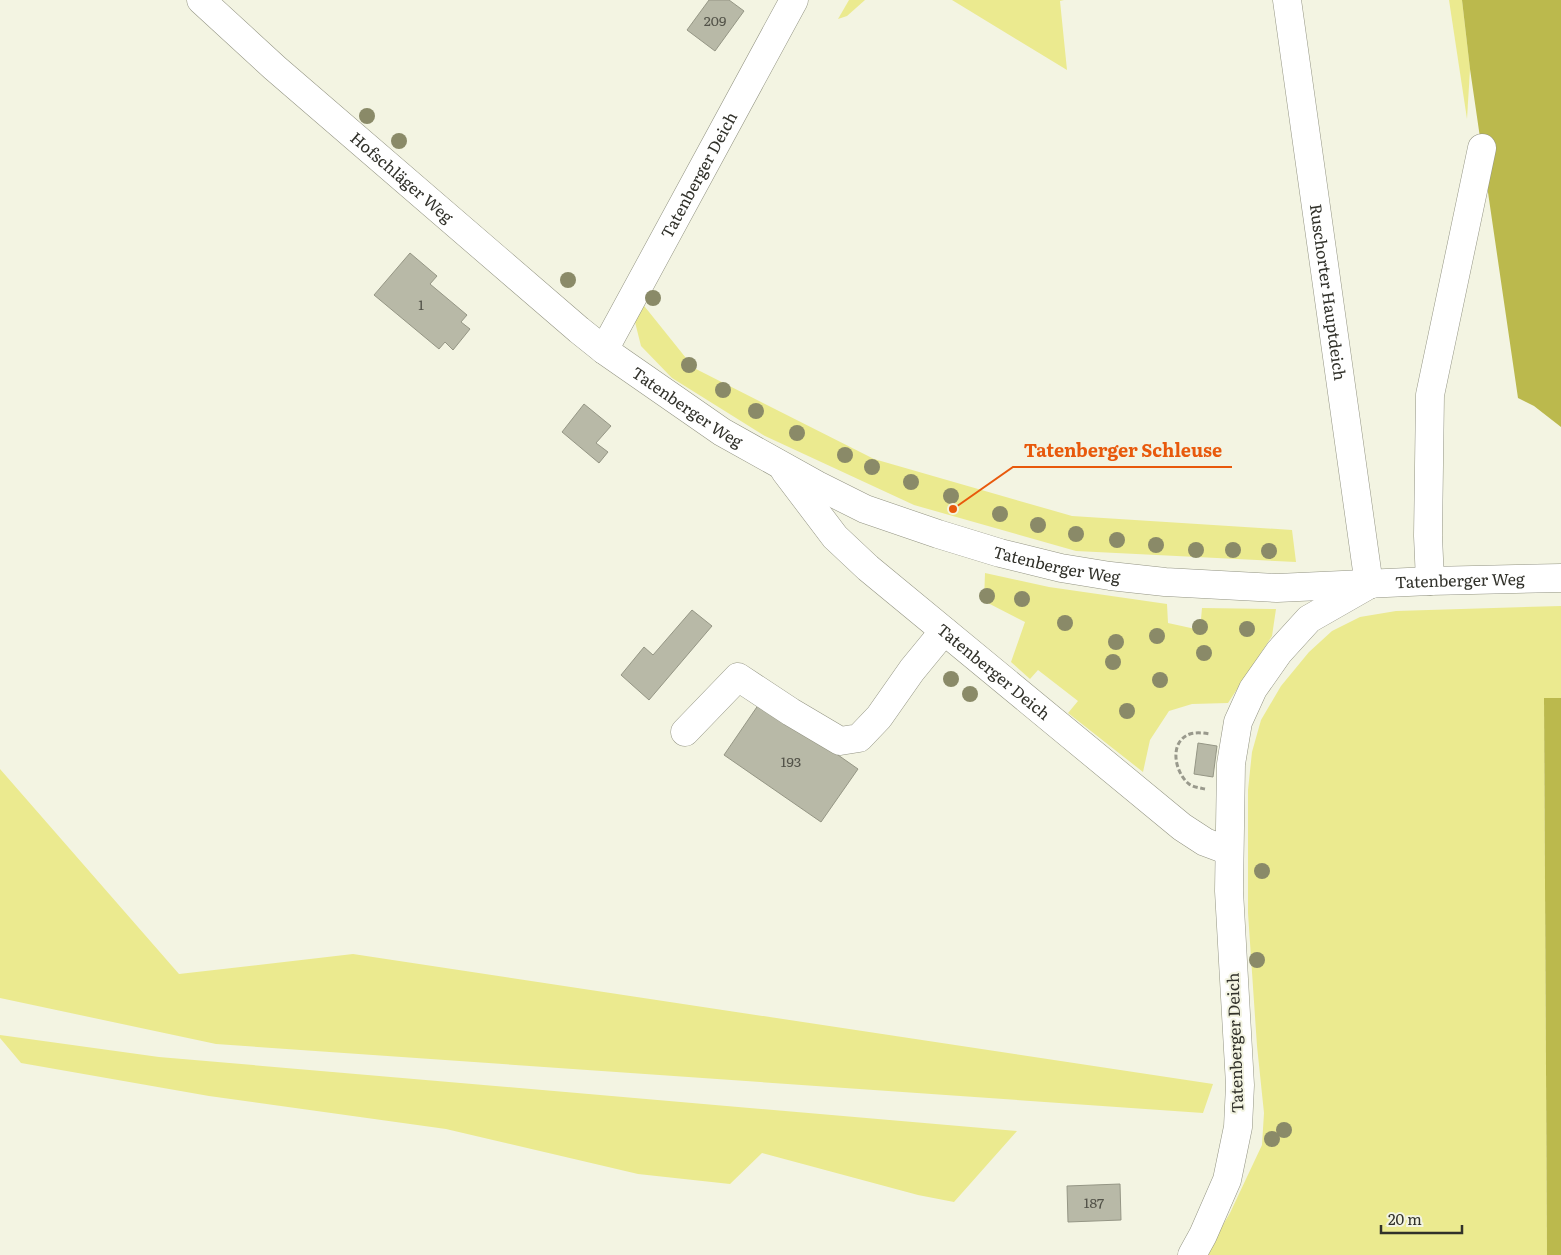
<svg xmlns="http://www.w3.org/2000/svg" width="1561" height="1255" font-family="Literata,serif">
  <style>
    .green { fill: #ebea8f }
    .water { fill: #bbb94d }
    .building { fill: #b8b9a7; stroke: #959685 }
    .lines { fill: none; stroke-linecap: round; stroke-linejoin: round }
    .minor-casing { stroke: #939483; stroke-width: 29 }
    .path { stroke: #99998c; stroke-width: 3; stroke-dasharray: 5 2.5; stroke-linecap: butt }
    .minor { stroke: #fff; stroke-width: 28 }
    .tree { fill: #8a8a68 }
    .labels { text-anchor: middle; stroke-width: 4; stroke-linejoin: round; paint-order: stroke }
    .number-label { font-size: 14px; fill: #535349 }
    .street-label { font-size: 16px; fill: #31312a; stroke: #f3f4e2 }
    .leader { fill: none; stroke: #e8590c; stroke-width: 2 }
    .callout-dot { fill: #e8590c; stroke: #f3f4e2; stroke-width: 2 }
    .callout-label { font-size: 18px; text-anchor: middle; font-weight: bold; fill: #e8590c; stroke: #f3f4e2; stroke-width: 4; stroke-linejoin: round; paint-order: stroke }
  </style>
  <rect width="100%" height="100%" fill="#f3f4e2"/>
  <g class="green">
    <path d="M 849,0 L 865,0 L 847,16 L 838,19 Z"/>
    <path d="M 952,0 L 1064,0 L 1060,1 L 1067,70 Z"/>
    <path d="M 1449,0 L 1462,0 L 1470,69 L 1467,119 Z"/>
    <path d="M 641,302 L 694,368 L 874,459 L 1072,516 L 1292,530 L 1296,562 L 1076,551 L 914,505 L 765,436 L 672,378 L 641,346 L 635,322 Z"/>
    <path d="M 985,573 L 1049,587 L 1167,604 L 1168,623 L 1200,630 L 1202,608 L 1276,609 L 1272,636 L 1228,703 L 1192,704 L 1169,711 L 1150,740 L 1143,772 L 1068,713 L 1078,701 L 1038,670 L 1030,679 L 1011,662 L 1025,622 L 984,601 Z"/>
    <path d="M 1561,606 L 1561,698 L 1544,699 L 1547,1255 L 1205,1255 L 1230,1213 L 1262,1145 L 1264,1113 L 1257,1046 L 1248,913 L 1248,790 L 1252,752 L 1261,720 L 1281,686 L 1309,652 L 1332,631 L 1360,617 L 1396,611 Z"/>
    <path d="M 0,769 L 179,974 L 353,954 L 1213,1084 L 1203,1113 L 216,1044 L 0,998 Z"/>
    <path d="M 0,1035 L 159,1057 L 1017,1131 L 954,1202 L 918,1195 L 762,1153 L 730,1184 L 638,1174 L 446,1129 L 209,1096 L 21,1063 L 0,1038 Z"/>
  </g>
  <g class="water">
    <path d="M 1462,0 L 1561,0 L 1561,427 L 1534,406 L 1518,398 L 1470,69 Z"/>
    <path d="M 1544,698 L 1561,698 L 1561,1255 L 1547,1255 Z"/>
  </g>
  <g class="building">
    <path d="M 709,0 L 729,0 L 744,11 L 715,51 L 687,30 Z"/>
    <path d="M 410,253 L 437,276 L 430,284 L 467,315 L 461,322 L 470,329 L 453,350 L 445,342 L 439,349 L 374,295 Z"/>
    <path d="M 584,404 L 611,426 L 596,443 L 608,452 L 599,463 L 562,432 Z"/>
    <path d="M 692,610 L 712,626 L 649,700 L 621,675 L 644,647 L 653,655 Z"/>
    <path d="M 761,701 L 858,769 L 821,822 L 724,755 Z"/>
    <path d="M 1198,743 L 1217,746 L 1213,777 L 1194,774 Z"/>
    <path d="M 1120,1184 L 1121,1220 L 1068,1222 L 1067,1186 Z"/>
  </g>
  <g class="lines">
    <defs>
      <g id="minor">
        <path id="s1" d="M 201,0 L 275,68 L 579,330 L 604,350 L 722,432 L 817,485 L 865,509 L 938,534 L 1000,553 L 1061,568 L 1110,576 L 1165,582 L 1277,588 L 1430,581 L 1561,578"/>
        <path id="s2" d="M 1287,0 L 1369,585"/>
        <path id="s3" d="M 604,350 L 794,0"/>
        <path id="s4" d="M 785,471 L 835,537 L 868,568 L 1182,827 L 1205,842 L 1229,851"/>
        <path d="M 1430,581 L 1428,536 L 1430,395 L 1482,148"/>
        <path d="M 685,732 L 738,677 L 791,712 L 840,741 L 859,738 L 879,717 L 912,670 L 944,631"/>
        <path d="M 1192,1255 L 1203,1235 L 1227,1180 L 1238,1127 L 1240,1085 L 1229,891 L 1231,764 L 1238,722 L 1253,689 L 1279,652 L 1309,619 L 1365,587"/>
      </g>
    </defs>
    <use href="#minor" class="minor-casing"/>
    <path class="path" d="M 1205,789 C 1200,788 1193,787 1189,784 C 1175,773 1168,742 1190,734 C 1196,732 1204,733 1210,734"/>
    <use href="#minor" class="minor"/>
  </g>
  <g class="tree">
    <circle cx="367" cy="116" r="8"/>
    <circle cx="399" cy="141" r="8"/>
    <circle cx="568" cy="280" r="8"/>
    <circle cx="653" cy="298" r="8"/>
    <circle cx="689" cy="365" r="8"/>
    <circle cx="723" cy="390" r="8"/>
    <circle cx="756" cy="411" r="8"/>
    <circle cx="797" cy="433" r="8"/>
    <circle cx="845" cy="455" r="8"/>
    <circle cx="872" cy="467" r="8"/>
    <circle cx="911" cy="482" r="8"/>
    <circle cx="951" cy="496" r="8"/>
    <circle cx="1000" cy="514" r="8"/>
    <circle cx="1038" cy="525" r="8"/>
    <circle cx="1076" cy="534" r="8"/>
    <circle cx="1117" cy="540" r="8"/>
    <circle cx="1156" cy="545" r="8"/>
    <circle cx="1196" cy="550" r="8"/>
    <circle cx="1233" cy="550" r="8"/>
    <circle cx="1269" cy="551" r="8"/>
    <circle cx="987" cy="596" r="8"/>
    <circle cx="1022" cy="599" r="8"/>
    <circle cx="1065" cy="623" r="8"/>
    <circle cx="1200" cy="627" r="8"/>
    <circle cx="1247" cy="629" r="8"/>
    <circle cx="1157" cy="636" r="8"/>
    <circle cx="1116" cy="642" r="8"/>
    <circle cx="1204" cy="653" r="8"/>
    <circle cx="1113" cy="662" r="8"/>
    <circle cx="951" cy="679" r="8"/>
    <circle cx="1160" cy="680" r="8"/>
    <circle cx="970" cy="694" r="8"/>
    <circle cx="1127" cy="711" r="8"/>
    <circle cx="1262" cy="871" r="8"/>
    <circle cx="1257" cy="960" r="8"/>
    <circle cx="1284" cy="1130" r="8"/>
    <circle cx="1272" cy="1139" r="8"/>
  </g>
  <g class="labels">
    <g class="number-label">
      <text x="715" y="26">209</text>
      <text x="421" y="310">1</text>
      <text x="791" y="767">193</text>
      <text x="1094" y="1208">187</text>
    </g>
    <g class="street-label">
      <text dy="6" stroke="none"><textPath href="#s3" startOffset="199">Tatenberger Deich</textPath></text>
      <text dy="6" stroke="none"><textPath href="#s1" startOffset="268">Hofschläger Weg</textPath></text>
      <text dy="6" stroke="none"><textPath href="#s2" startOffset="295">Ruschorter Hauptdeich</textPath></text>
      <text dy="6" stroke="none"><textPath href="#s1" startOffset="635">Tatenberger Weg</textPath></text>
      <text dy="6" stroke="none"><textPath href="#s1" startOffset="1040">Tatenberger Weg</textPath></text>
      <text dy="6" stroke="none"><textPath href="#s1" startOffset="1445">Tatenberger Weg</textPath></text>
      <text dy="6" stroke="none"><textPath href="#s4" startOffset="291">Tatenberger Deich</textPath></text>
      <text transform="translate(1235 1043) rotate(-92)" y="6">Tatenberger Deich</text>
    </g>
  </g>
  <path class="leader" d="M953 509L1013 467H1232"/>
  <circle class="callout-dot" cx="953" cy="509" r="5"/>
  <g class="callout-label">
    <text x="1123" y="457">Tatenberger Schleuse</text>
  </g>
  <path d="M1381 1225v8h81v-8" fill="none" stroke="#31312a" stroke-width="2.5"/>
  <text x="1388" y="1225" font-size="15" fill="#31312a" stroke="#f3f4e2" stroke-width="4" paint-order="stroke">20 m</text>
</svg>
